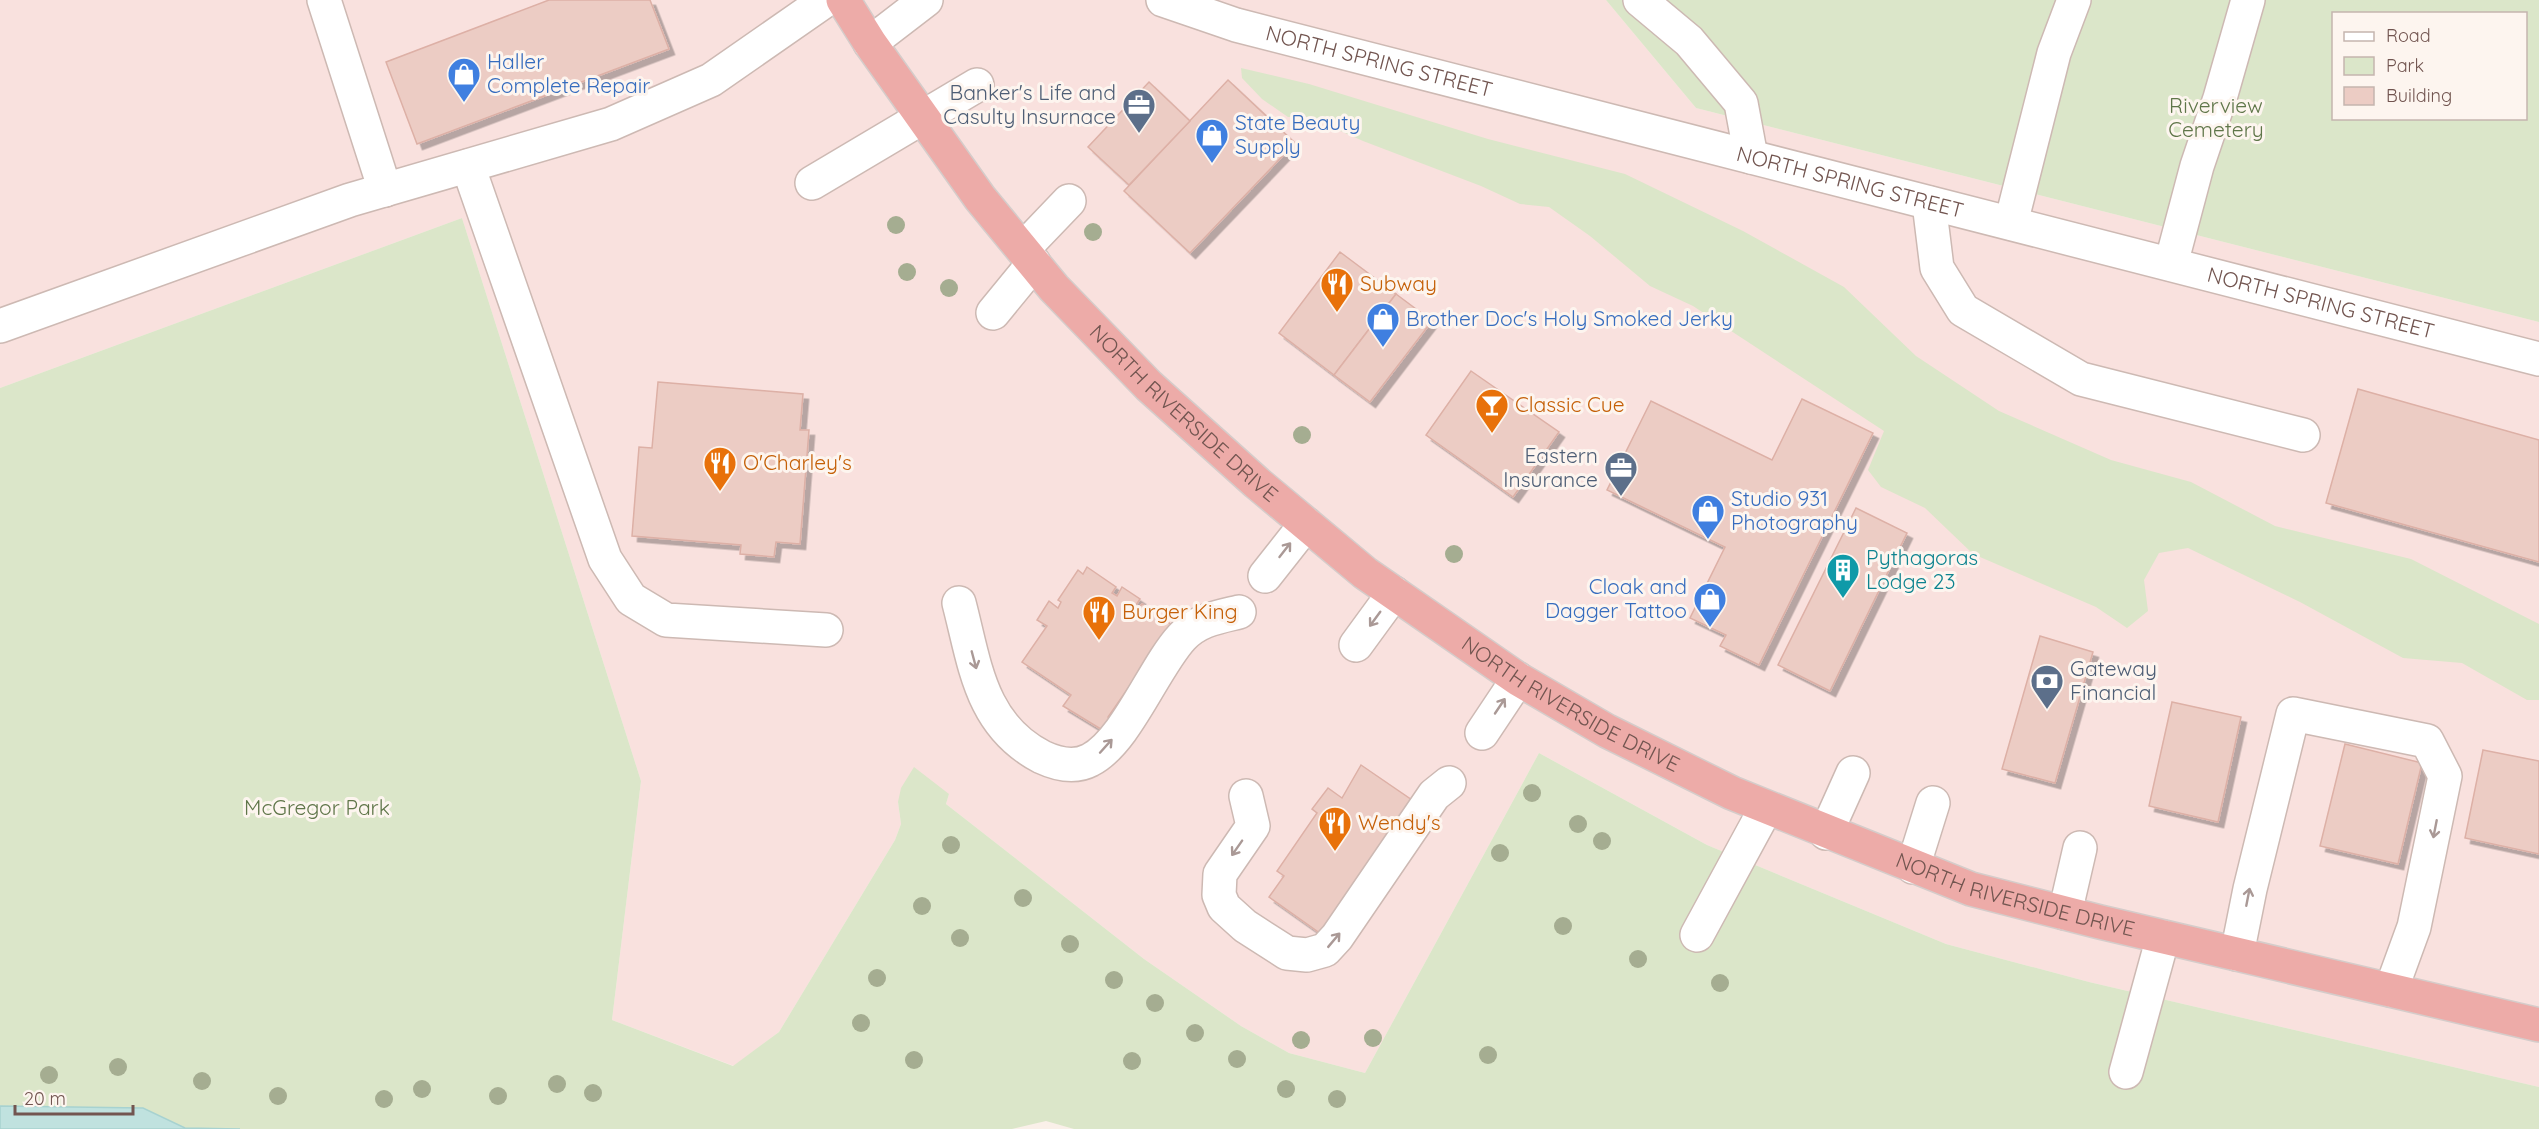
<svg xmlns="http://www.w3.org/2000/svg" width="2539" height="1129" font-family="Quicksand,sans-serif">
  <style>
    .commercial { fill: #f9e1de }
    .green { fill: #dbe6c9; fill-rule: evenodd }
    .water { fill: #c0e2df; stroke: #a7d2d0; stroke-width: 1.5 }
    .building { fill: #ecccc4; stroke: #ddb0a6; stroke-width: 1.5; filter: url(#shadow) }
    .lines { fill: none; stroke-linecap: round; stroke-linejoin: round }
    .minor-casing { stroke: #cdb9b3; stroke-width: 36 }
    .highway-casing { stroke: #d5ccca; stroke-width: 36 }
    .minor { stroke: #fff; stroke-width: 33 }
    .highway { stroke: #edaba8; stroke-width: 33 }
    .tree { fill: #a5ad91 }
    .oneway { stroke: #aa9996 }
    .labels { text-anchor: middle; stroke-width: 6; stroke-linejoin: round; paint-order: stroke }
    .street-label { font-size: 21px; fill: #725550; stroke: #fdf5ef }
    .shop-label { font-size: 21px; fill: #366cbe; stroke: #fdf5ef; text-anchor: start }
    .service-label { font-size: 21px; fill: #4e5e75; stroke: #fdf5ef; text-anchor: end }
    .park-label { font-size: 21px; fill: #5f7649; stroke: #fdf5ef }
    .food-label { font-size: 21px; fill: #c56008; stroke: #fdf5ef; text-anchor: start }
    .culture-label { font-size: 21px; fill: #0d838f; stroke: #fdf5ef; text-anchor: start }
  </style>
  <defs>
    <filter id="shadow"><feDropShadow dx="5.5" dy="5.5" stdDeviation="0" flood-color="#0004"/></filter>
  </defs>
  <rect width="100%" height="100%" fill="#faf0e9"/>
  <path class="commercial" d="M 0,0 L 1606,0 L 1696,108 L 2539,322 L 2539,1087 L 2089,982 L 1946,944 L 1707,845 L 1539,753 L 1365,1073 L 1289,1053 L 1241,1026 L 1144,959 L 946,804 L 949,794 L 898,802 L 901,824 L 895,840 L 779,1032 L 734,1066 L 612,1020 L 641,781 L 462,218 L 0,388 Z"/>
  <g class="green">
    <path d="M 1606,0 L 2539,0 L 2539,322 L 1696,108 ZM 2334,14 L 2526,14 L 2526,118 L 2334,118 Z"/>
    <path d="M 1241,68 L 1309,84 L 1488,139 L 1625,174 L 1743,231 L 1844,287 L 1916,356 L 1999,411 L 2111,460 L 2191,482 L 2275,526 L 2411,559 L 2539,624 L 2539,700 L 2527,700 L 2462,663 L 2403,658 L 2300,602 L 2188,548 L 2159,553 L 2144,580 L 2148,611 L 2127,628 L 2096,607 L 1973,554 L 1925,508 L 1881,487 L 1868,470 L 1884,431 L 1693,306 L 1650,286 L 1590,236 L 1549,207 L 1520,204 L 1481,186 L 1363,141 L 1309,117 L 1288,117 L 1262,99 L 1242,78 Z"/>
    <path d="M 462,218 L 641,781 L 612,1020 L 733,1066 L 779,1032 L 895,840 L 901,824 L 898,802 L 901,788 L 914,767 L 949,794 L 946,804 L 1144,959 L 1241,1026 L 1289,1053 L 1365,1073 L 1539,753 L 1707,845 L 1946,944 L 2089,982 L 2539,1087 L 2539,1129 L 1074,1129 L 1046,1121 L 1012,1129 L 240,1129 L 185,1128 L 143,1108 L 0,1106 L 0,388 Z"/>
  </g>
  <path class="water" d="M 0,1106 L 143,1108 L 185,1128 L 240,1129 L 0,1129 Z"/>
  <g class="building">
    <path d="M 549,0 L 650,0 L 669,49 L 417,144 L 386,62 Z"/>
    <path d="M 1228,80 L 1295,143 L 1190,253 L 1124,191 Z"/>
    <path d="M 1149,82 L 1190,121 L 1129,185 L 1088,147 Z"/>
    <path d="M 1340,252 L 1396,294 L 1334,375 L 1279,333 Z"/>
    <path d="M 1396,294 L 1432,321 L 1370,402 L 1334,375 Z"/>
    <path d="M 1471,371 L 1559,432 L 1513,497 L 1426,435 Z"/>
    <path d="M 658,382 L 803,394 L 800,430 L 809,430 L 800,544 L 776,542 L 774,557 L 740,554 L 741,545 L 632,536 L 639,447 L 652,448 Z"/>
    <path d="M 2358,389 L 2539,440 L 2539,562 L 2326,503 Z"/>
    <path d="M 1802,399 L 1873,433 L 1759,665 L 1720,646 L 1726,635 L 1690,618 L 1725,547 L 1607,490 L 1651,401 L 1772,460 Z"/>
    <path d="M 1856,508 L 1907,533 L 1830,691 L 1778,665 Z"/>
    <path d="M 1087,567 L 1116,587 L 1112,593 L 1117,596 L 1122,587 L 1140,599 L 1134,608 L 1137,610 L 1142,604 L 1172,625 L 1108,717 L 1112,720 L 1104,731 L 1063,706 L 1071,695 L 1022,662 L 1047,626 L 1037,620 L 1049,601 L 1058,608 L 1061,602 L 1058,600 L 1078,570 L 1083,574 Z"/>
    <path d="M 2040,636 L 2093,652 L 2055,783 L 2002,769 Z"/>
    <path d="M 2172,702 L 2241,717 L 2218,822 L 2149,806 Z"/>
    <path d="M 2345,744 L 2422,763 L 2398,864 L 2320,846 Z"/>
    <path d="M 2483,750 L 2539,761 L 2539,854 L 2465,838 Z"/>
    <path d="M 1361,765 L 1412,800 L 1324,936 L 1269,897 L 1284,876 L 1277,871 L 1317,813 L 1312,809 L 1328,788 L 1342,798 Z"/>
  </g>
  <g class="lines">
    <defs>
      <g id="minor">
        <path d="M 324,0 L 385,190"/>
        <path id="s1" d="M 1163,0 L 1236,25 L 2539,359"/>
        <path d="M 1640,0 L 1689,41 L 1741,103 L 1751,157"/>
        <path d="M 870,43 L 926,0"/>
        <path d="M 468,166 L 605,559 L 631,599 L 666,620 L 826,630"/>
        <path d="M 812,183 L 977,85"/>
        <path d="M 1929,203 L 1937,268 L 1963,310 L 2081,379 L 2303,435"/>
        <path d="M 2011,223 L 2054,53 L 2074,0"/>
        <path d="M 1023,249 L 1069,201"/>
        <path d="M 2171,264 L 2197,166 L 2220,98 L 2248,0"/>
        <path d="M 993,313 L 1034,263"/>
        <path d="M 0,326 L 350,200 L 611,124 L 711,80 L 826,0"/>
        <path d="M 1265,576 L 1306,524"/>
        <path d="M 959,603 C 975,664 980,725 1042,757 C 1057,764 1075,768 1090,760 C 1126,742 1154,667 1182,637 C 1198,620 1218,617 1239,612"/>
        <path d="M 1356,645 L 1394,593"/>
        <path d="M 1482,733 L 1518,679"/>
        <path d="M 1246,796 L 1253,826 L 1220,874 L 1219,895 L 1224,907 L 1245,926 L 1287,953 L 1307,955 L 1325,950 L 1337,937 L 1434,795 L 1449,783"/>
        <path d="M 1826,833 L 1853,773"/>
        <path d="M 1913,867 L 1933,803"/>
        <path d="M 2065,913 L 2080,848"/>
        <path d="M 1697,935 L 1766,808"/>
        <path d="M 2237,954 L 2250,889 L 2293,714 L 2427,741 L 2445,776 L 2414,927 L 2391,990"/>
        <path d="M 2126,1072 L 2163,937"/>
      </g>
      <g id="highway">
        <path id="s2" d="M 843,0 L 870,43 L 980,198 L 1054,288 L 1149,386 L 1257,483 L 1365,573 L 1518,679 L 1607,731 L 1732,793 L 1971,889 L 2100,922 L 2539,1025"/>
      </g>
    </defs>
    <use href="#minor" class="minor-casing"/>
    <use href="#highway" class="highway-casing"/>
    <use href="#minor" class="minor"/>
    <use href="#highway" class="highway"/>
  </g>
  <g class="tree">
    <circle cx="896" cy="225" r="9"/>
    <circle cx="1093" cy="232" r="9"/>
    <circle cx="907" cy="272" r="9"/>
    <circle cx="949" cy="288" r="9"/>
    <circle cx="1302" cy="435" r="9"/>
    <circle cx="1454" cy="554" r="9"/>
    <circle cx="1532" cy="793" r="9"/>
    <circle cx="1578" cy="824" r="9"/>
    <circle cx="1602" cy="841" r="9"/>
    <circle cx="951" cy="845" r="9"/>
    <circle cx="1500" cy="853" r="9"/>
    <circle cx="1023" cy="898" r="9"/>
    <circle cx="922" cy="906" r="9"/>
    <circle cx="1563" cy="926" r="9"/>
    <circle cx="960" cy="938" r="9"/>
    <circle cx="1070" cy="944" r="9"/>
    <circle cx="1638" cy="959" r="9"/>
    <circle cx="877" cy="978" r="9"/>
    <circle cx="1114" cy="980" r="9"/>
    <circle cx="1720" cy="983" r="9"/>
    <circle cx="1155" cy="1003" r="9"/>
    <circle cx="861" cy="1023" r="9"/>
    <circle cx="1195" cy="1033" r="9"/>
    <circle cx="1373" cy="1038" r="9"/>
    <circle cx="1301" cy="1040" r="9"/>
    <circle cx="1488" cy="1055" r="9"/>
    <circle cx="1237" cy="1059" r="9"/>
    <circle cx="914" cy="1060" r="9"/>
    <circle cx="1132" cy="1061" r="9"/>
    <circle cx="118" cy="1067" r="9"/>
    <circle cx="49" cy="1075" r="9"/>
    <circle cx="202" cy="1081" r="9"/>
    <circle cx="557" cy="1084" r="9"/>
    <circle cx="422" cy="1089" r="9"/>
    <circle cx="1286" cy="1089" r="9"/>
    <circle cx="593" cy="1093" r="9"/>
    <circle cx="278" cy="1096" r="9"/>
    <circle cx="498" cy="1096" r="9"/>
    <circle cx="384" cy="1099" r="9"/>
    <circle cx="1337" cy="1099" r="9"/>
  </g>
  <defs><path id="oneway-shaft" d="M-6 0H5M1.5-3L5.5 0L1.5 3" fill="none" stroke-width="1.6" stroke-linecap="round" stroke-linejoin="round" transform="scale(1.5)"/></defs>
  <g class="oneway">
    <use href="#oneway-shaft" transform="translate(1285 550) rotate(-52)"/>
    <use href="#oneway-shaft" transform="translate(1375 619) rotate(126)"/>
    <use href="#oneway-shaft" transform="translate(974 660) rotate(75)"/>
    <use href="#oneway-shaft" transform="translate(1500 706) rotate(-56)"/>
    <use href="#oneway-shaft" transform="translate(1106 746) rotate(-48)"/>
    <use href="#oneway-shaft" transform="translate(2435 829) rotate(101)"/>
    <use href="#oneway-shaft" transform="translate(1237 848) rotate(125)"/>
    <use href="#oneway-shaft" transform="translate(2248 897) rotate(-79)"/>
    <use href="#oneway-shaft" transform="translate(1334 940) rotate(-50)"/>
  </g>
  <defs>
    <symbol id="shop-pin" viewBox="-11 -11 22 30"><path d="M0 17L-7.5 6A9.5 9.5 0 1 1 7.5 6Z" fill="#3f7fe0" stroke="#fdf5ef"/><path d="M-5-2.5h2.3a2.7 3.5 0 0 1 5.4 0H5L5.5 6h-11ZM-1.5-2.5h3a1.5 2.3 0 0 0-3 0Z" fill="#fff"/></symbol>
    <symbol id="office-pin" viewBox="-11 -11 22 30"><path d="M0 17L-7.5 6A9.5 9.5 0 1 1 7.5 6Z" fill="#5c6f8a" stroke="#fdf5ef"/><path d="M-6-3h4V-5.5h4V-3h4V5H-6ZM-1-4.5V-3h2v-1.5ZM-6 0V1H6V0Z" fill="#fff"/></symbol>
    <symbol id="restaurant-pin" viewBox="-11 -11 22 30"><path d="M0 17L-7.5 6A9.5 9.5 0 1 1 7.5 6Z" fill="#e8710a" stroke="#fdf5ef"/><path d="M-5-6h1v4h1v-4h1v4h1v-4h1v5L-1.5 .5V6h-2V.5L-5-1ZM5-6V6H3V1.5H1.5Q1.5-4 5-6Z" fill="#fff"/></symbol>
    <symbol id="bar-pin" viewBox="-11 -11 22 30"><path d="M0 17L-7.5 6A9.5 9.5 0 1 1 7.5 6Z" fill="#e8710a" stroke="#fdf5ef"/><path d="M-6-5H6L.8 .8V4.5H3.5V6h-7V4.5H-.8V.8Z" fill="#fff"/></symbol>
    <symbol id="building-pin" viewBox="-11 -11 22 30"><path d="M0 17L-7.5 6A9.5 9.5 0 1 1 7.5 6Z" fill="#0f9aa8" stroke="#fdf5ef"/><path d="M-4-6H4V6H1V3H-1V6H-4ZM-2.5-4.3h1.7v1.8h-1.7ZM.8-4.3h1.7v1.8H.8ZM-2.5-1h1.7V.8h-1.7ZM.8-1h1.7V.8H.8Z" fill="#fff"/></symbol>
    <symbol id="bank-pin" viewBox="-11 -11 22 30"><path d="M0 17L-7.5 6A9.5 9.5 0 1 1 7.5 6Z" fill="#5c6f8a" stroke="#fdf5ef"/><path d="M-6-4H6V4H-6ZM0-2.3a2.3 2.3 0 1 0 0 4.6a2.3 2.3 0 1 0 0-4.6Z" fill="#fff"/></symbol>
  </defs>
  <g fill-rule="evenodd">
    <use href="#shop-pin" x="445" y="55" width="38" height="52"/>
    <use href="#office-pin" x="1120" y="86" width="38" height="52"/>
    <use href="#shop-pin" x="1193" y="116" width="38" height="52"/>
    <use href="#restaurant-pin" x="1318" y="265" width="38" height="52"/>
    <use href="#shop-pin" x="1364" y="300" width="38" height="52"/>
    <use href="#bar-pin" x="1473" y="386" width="38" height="52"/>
    <use href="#restaurant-pin" x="701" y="444" width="38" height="52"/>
    <use href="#office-pin" x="1602" y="449" width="38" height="52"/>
    <use href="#shop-pin" x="1689" y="492" width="38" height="52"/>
    <use href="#building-pin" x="1824" y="551" width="38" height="52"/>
    <use href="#shop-pin" x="1691" y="580" width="38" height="52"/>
    <use href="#restaurant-pin" x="1080" y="593" width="38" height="52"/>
    <use href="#bank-pin" x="2028" y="662" width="38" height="52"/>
    <use href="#restaurant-pin" x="1316" y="804" width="38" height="52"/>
  </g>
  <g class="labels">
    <g class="street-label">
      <text dy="7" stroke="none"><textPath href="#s1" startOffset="225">NORTH SPRING STREET</textPath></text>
      <text dy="7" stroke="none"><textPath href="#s1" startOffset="711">NORTH SPRING STREET</textPath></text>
      <text dy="7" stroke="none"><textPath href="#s1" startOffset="1197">NORTH SPRING STREET</textPath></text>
      <text dy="7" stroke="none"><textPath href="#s2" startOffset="538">NORTH RIVERSIDE DRIVE</textPath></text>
      <text dy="7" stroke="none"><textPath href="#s2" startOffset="1024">NORTH RIVERSIDE DRIVE</textPath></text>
      <text dy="7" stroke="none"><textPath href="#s2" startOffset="1510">NORTH RIVERSIDE DRIVE</textPath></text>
    </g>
    <g class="shop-label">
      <text x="487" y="69">Haller<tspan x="487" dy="24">Complete Repair</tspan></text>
      <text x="1235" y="130">State Beauty<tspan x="1235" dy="24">Supply</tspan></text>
      <text x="1406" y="326">Brother Doc's Holy Smoked Jerky</text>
      <text x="1731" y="506">Studio 931<tspan x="1731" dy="24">Photography</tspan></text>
      <text x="1687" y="594" text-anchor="end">Cloak and<tspan x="1687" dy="24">Dagger Tattoo</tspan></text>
    </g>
    <g class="service-label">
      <text x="1116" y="100">Banker's Life and<tspan x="1116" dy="24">Casulty Insurnace</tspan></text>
      <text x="1598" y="463">Eastern<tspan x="1598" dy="24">Insurance</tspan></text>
      <text x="2070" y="676" text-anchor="start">Gateway<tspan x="2070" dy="24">Financial</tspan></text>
    </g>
    <g class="park-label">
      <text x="2216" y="113">Riverview<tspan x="2216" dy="24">Cemetery</tspan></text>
      <text x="317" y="815">McGregor Park</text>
    </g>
    <g class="food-label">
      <text x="1360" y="291">Subway</text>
      <text x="1515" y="412">Classic Cue</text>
      <text x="743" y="470">O'Charley's</text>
      <text x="1122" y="619">Burger King</text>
      <text x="1358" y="830">Wendy's</text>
    </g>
    <g class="culture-label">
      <text x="1866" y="565">Pythagoras<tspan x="1866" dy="24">Lodge 23</tspan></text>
    </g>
  </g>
  <rect x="2332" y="12" width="195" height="108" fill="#fdf5ef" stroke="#c5b5af" stroke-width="1.5"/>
  <rect x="2344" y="32" width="30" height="9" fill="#ffffff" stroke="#c5b5af" stroke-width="1.5"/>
  <text x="2386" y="42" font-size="18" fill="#725550">Road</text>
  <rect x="2344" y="57" width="30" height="18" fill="#dbe6c9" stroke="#c5b5af" stroke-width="1.5"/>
  <text x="2386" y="72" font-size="18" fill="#725550">Park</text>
  <rect x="2344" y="87" width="30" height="18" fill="#ecccc4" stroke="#c5b5af" stroke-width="1.5"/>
  <text x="2386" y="102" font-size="18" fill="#725550">Building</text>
  <path d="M15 1105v9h118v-9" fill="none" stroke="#725550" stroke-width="3"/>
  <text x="24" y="1105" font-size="18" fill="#725550" stroke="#fdf5ef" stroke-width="4.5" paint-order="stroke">20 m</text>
</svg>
